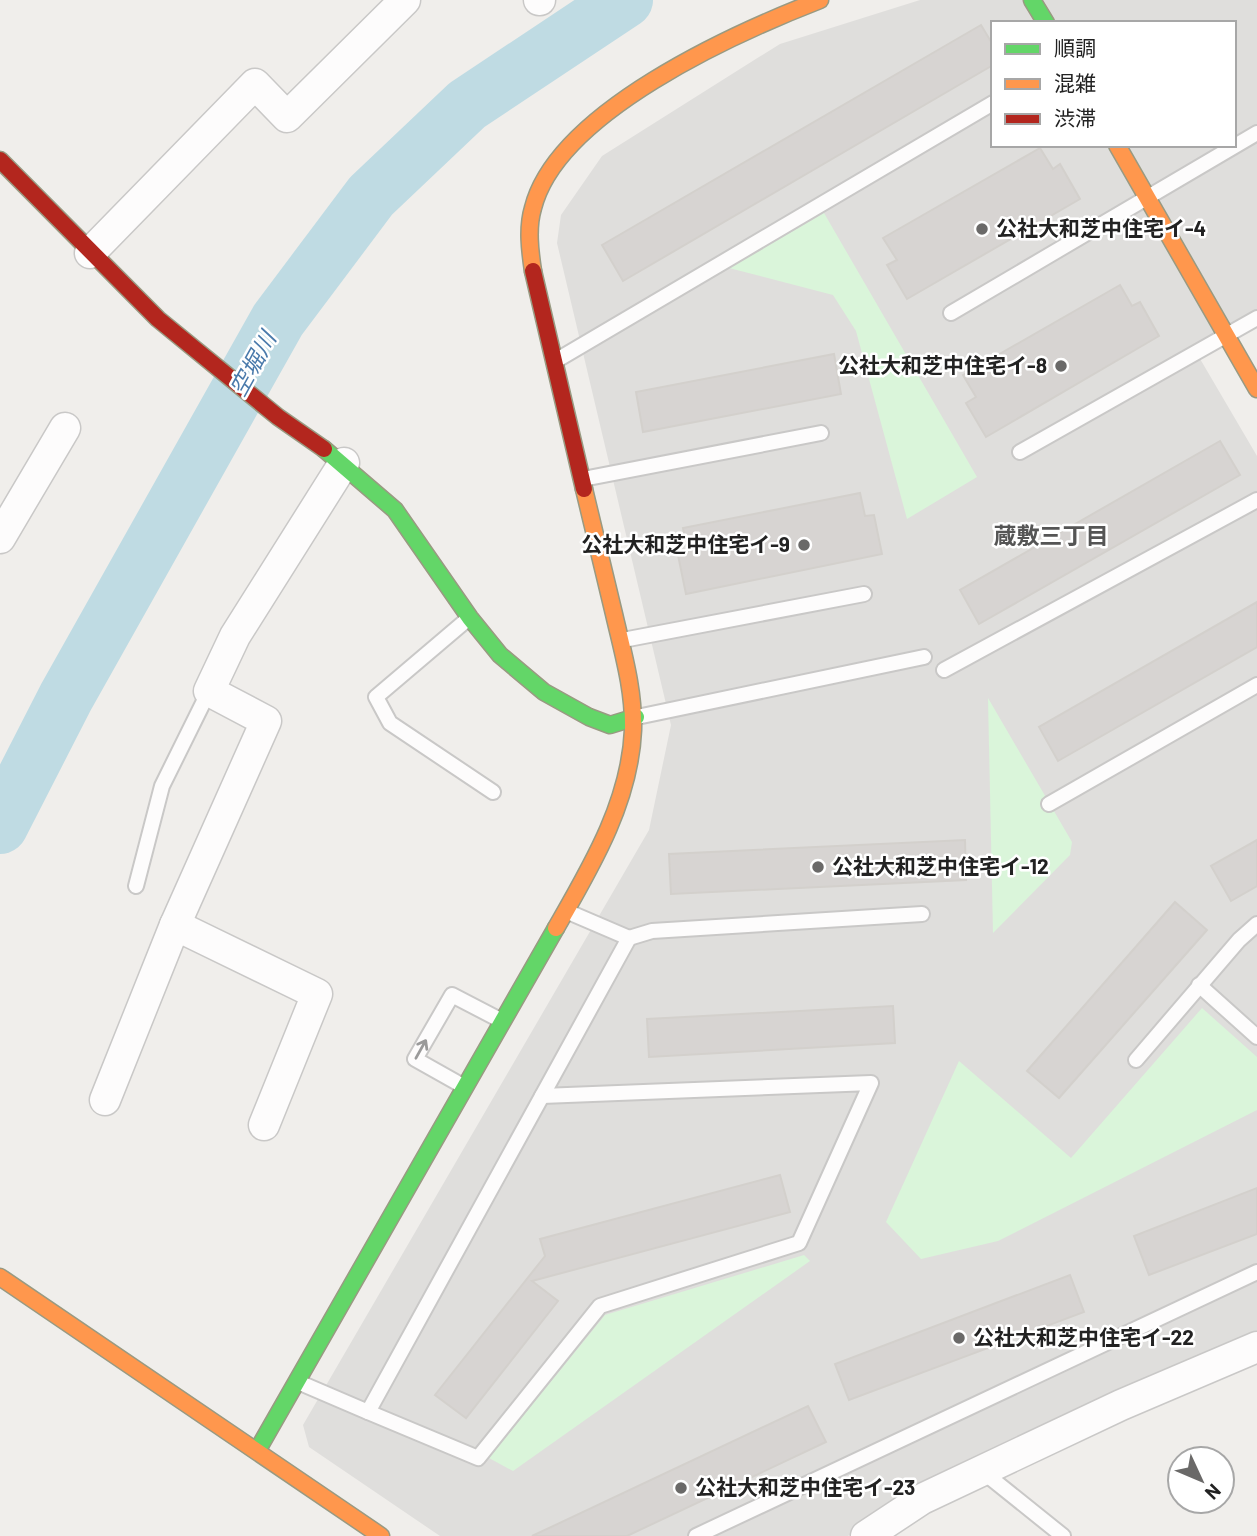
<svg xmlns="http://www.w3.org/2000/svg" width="1257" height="1536" font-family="Barlow,'Noto Sans JP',sans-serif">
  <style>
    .residential { fill: #dfdedc; fill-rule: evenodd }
    .park { fill: #daf5da }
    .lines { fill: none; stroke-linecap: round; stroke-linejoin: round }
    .river { stroke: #bfdbe3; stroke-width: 56 }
    .building { fill: #d7d4d2; stroke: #d3d0cc; stroke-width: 2 }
    .lane-casing { stroke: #c9c8c7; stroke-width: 18 }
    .street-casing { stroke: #c9c8c7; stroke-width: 33 }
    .fast-casing { stroke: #999a82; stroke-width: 19 }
    .slow-casing { stroke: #999a82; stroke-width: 19 }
    .jam-casing { stroke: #999a82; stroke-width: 19 }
    .lane { stroke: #fdfcfc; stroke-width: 14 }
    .street { stroke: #fdfcfc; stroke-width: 30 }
    .fast { stroke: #63d668; stroke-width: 16 }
    .slow { stroke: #ff974d; stroke-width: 16 }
    .jam { stroke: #b3261e; stroke-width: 16 }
    .oneway { stroke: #9a9a9a }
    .poi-dot { fill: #6a6968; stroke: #fff; stroke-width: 2.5 }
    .labels { text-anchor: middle; stroke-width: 5; stroke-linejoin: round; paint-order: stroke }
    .poi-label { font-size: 21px; font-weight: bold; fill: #222; stroke: #fff; text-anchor: start }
    .water-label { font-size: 23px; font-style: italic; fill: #4a7aab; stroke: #fff }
    .neighbourhood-label { font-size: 23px; font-weight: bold; fill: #555; stroke: #fff }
  </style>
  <rect width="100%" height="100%" fill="#f0eeeb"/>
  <path class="residential" d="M 920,0 L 1257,0 L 1257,315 L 1196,352 L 1257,456 L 1257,1334 L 904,1493 L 848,1536 L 440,1536 L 309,1447 L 303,1425 L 649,830 L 671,725 L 557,243 L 561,215 L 602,156 L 759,57 L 780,44 ZM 993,23 L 1234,23 L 1234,145 L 993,145 Z"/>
  <g class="park">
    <path d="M 824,213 L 977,477 L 907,519 L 856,331 L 833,295 L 729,268 Z"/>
    <path d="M 988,698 L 1072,842 L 1070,855 L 993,933 Z"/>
    <path d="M 1202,1008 L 1257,1057 L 1257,1110 L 998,1241 L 921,1259 L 886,1222 L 959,1061 L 1071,1158 Z"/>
    <path d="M 804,1255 L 810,1261 L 513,1471 L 489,1458 L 605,1315 Z"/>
  </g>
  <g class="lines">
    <path class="river" d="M 0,826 L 66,697 L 278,320 L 371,196 L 467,105 L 625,0"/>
  </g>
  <g class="building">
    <path d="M 981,25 L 993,45 L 993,65 L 623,281 L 602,245 Z"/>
    <path d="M 1040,148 L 1053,169 L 1060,164 L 1080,199 L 907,299 L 887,265 L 897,260 L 883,238 Z"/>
    <path d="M 1120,285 L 1132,306 L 1140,302 L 1159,336 L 986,437 L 966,403 L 976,397 L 963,375 Z"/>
    <path d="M 834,354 L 841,394 L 643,432 L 636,392 Z"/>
    <path d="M 1220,441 L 1240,475 L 979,624 L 960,590 Z"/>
    <path d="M 860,493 L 865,516 L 874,515 L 882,554 L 686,594 L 678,555 L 688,553 L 683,528 Z"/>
    <path d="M 1257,602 L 1257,647 L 1058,761 L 1039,727 Z"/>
    <path d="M 965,840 L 966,880 L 671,894 L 669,854 Z"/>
    <path d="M 1257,840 L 1257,886 L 1231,901 L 1211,866 Z"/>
    <path d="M 1175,902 L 1207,930 L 1059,1098 L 1027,1071 Z"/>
    <path d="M 893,1006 L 895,1043 L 649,1057 L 647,1019 Z"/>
    <path d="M 780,1175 L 790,1212 L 532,1281 L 558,1301 L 466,1418 L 435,1395 L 545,1256 L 540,1239 Z"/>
    <path d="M 1257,1188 L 1257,1234 L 1149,1275 L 1134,1236 Z"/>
    <path d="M 1070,1275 L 1084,1312 L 849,1400 L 835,1364 Z"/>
    <path d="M 808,1406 L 826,1442 L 627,1536 L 532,1536 Z"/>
  </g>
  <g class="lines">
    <defs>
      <g id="lane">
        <path d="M 951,313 L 1257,133"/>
        <path d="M 557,360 L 993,103"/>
        <path d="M 1020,452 L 1257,318"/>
        <path d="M 583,479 L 821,433"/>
        <path d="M 469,618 L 376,697 L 390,723 L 493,792"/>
        <path d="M 623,640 L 864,594"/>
        <path d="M 944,670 L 1257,500"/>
        <path d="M 637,717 L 924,657"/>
        <path d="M 1049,804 L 1257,685"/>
        <path d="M 136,886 L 162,786 L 209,691"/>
        <path d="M 629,938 L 652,931 L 922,914"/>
        <path d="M 1199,985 L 1257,1037"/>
        <path d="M 1136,1060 L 1239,940 L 1257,924"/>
        <path d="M 463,1086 L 415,1059 L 452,995 L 502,1021"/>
        <path d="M 298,1382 L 368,1412 L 629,938 L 566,911"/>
        <path d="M 368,1412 L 478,1458 L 600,1306 L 799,1243 L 871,1083 L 542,1096"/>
        <path d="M 982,1471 L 1063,1536"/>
        <path d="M 696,1536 L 1257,1272"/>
      </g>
      <g id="street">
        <path d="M 539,0 L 540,0"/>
        <path d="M 90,253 L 255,84 L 287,117 L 405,0"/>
        <path d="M 0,538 L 65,428"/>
        <path d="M 175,925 L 317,994 L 264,1125"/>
        <path d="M 105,1100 L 175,925 L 266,721 L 209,691 L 235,636 L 344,463"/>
        <path d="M 866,1536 L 922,1499 L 1121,1405 L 1257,1347"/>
      </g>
      <g id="fast">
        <path d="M 1032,0 L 1046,23"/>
        <path d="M 324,449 L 395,510 L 470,618 L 500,655 L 544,692 L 589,717 L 610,725 L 636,717"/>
        <path d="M 257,1451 L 556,928"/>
      </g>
      <g id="slow">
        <path d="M 1117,145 L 1257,389"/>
        <path d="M 533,271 C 530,251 527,228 533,208 C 557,112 735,33 820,0"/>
        <path d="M 556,928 C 591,867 630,802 633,730 C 634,690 623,653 614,614 C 604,573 594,531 584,489"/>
        <path d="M 0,1277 L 381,1536"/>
      </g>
      <g id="jam">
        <path d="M 0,160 L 158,319 L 278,417 L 324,449"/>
        <path d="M 533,271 L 584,489"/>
      </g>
    </defs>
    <use href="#lane" class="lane-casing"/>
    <use href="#street" class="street-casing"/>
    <use href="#fast" class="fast-casing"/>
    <use href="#slow" class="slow-casing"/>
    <use href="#jam" class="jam-casing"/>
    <use href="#lane" class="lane"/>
    <use href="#street" class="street"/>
    <use href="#fast" class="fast"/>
    <use href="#slow" class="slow"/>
    <use href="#jam" class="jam"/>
  </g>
  <defs><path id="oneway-shaft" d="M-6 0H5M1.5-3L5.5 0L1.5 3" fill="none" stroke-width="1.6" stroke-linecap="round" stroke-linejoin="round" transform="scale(1.75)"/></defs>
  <use class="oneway" href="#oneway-shaft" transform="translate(421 1049) rotate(-61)"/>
  <g class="poi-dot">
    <circle cx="982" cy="229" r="7"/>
    <circle cx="1061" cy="366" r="7"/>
    <circle cx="804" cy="545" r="7"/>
    <circle cx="818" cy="867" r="7"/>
    <circle cx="959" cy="1338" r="7"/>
    <circle cx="681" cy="1488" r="7"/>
  </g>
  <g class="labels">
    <g class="poi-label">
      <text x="996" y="236">公社大和芝中住宅イ-4</text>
      <text x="1047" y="373" text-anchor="end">公社大和芝中住宅イ-8</text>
      <text x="790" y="552" text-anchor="end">公社大和芝中住宅イ-9</text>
      <text x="832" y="874">公社大和芝中住宅イ-12</text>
      <text x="973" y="1345">公社大和芝中住宅イ-22</text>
      <text x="695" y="1495">公社大和芝中住宅イ-23</text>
    </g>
    <g class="water-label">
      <text transform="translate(253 364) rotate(-61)" y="8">空堀川</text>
    </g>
    <g class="neighbourhood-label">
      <text x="1051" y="544">蔵敷三丁目</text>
    </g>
  </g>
  <rect x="991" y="21" width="245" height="126" fill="#ffffff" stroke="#a7a7a7" stroke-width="2"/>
  <rect x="1005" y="44" width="35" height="10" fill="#63d668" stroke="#a7a7a7" stroke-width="2"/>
  <text x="1054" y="56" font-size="21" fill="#222222">順調</text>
  <rect x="1005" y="79" width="35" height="10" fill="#ff974d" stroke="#a7a7a7" stroke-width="2"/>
  <text x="1054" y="91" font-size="21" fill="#222222">混雑</text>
  <rect x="1005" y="114" width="35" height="10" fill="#b3261e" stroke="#a7a7a7" stroke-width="2"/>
  <text x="1054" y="126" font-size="21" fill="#222222">渋滞</text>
  <g transform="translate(1201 1480) rotate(134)"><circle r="33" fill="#ffffff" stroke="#a7a7a7" stroke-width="2"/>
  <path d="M0-5L12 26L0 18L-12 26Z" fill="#6a6968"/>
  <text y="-10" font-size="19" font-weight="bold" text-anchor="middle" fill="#222222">N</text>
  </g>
</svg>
